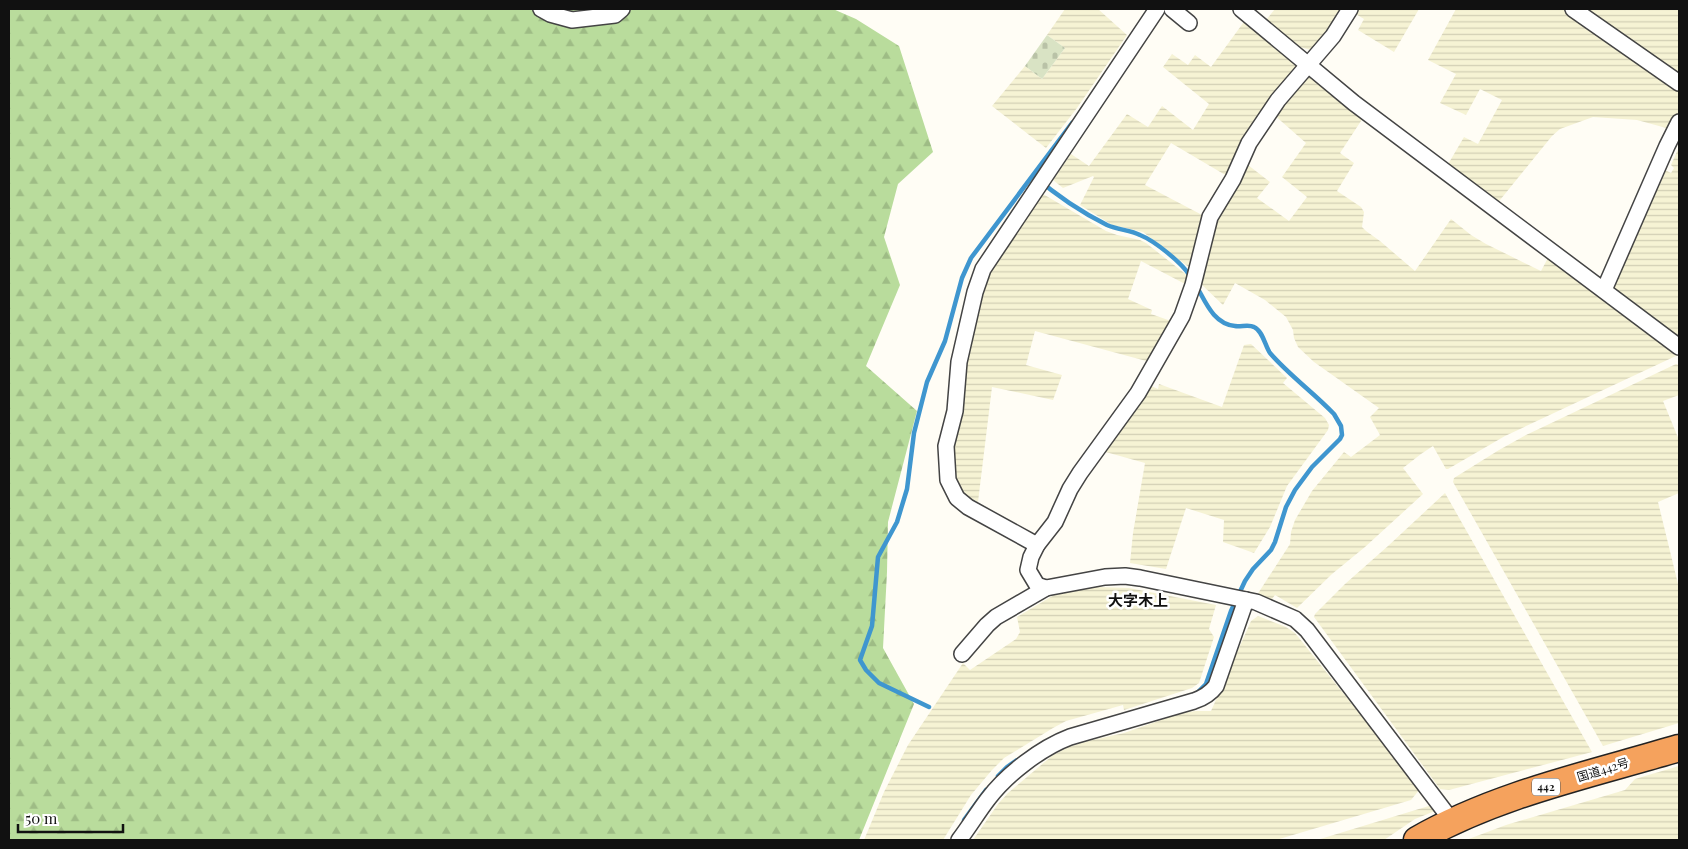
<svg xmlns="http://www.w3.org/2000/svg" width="1688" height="849" font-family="'Playfair Display','Noto Sans JP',serif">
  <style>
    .farmland { fill: url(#farmland-rules) }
    .forest { fill: url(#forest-firs) }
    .cemetery { fill: url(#cemetery-stones) }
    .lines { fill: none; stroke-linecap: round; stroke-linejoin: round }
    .stream { stroke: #3f96cf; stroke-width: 4.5 }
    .street-casing { stroke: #444; stroke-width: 18 }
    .highway-casing { stroke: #222; stroke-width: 29 }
    .street { stroke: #fff; stroke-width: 15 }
    .highway { stroke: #f5a25d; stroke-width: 26 }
    .labels { text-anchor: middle; stroke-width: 5; stroke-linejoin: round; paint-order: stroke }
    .shield { fill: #fff; stroke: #585858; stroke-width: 1 }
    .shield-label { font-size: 11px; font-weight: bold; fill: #111 }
    .street-label { font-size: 12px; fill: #111; stroke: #fff }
    .quarter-label { font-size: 15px; font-weight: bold; fill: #111; stroke: #fff }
  </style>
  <defs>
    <pattern id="farmland-rules" width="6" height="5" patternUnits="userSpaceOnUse" patternTransform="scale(1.25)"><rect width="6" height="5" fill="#f6f3d4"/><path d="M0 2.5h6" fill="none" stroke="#d2cfb5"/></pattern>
    <pattern id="forest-firs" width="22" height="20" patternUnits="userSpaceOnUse" patternTransform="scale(1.25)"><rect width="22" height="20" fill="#b9dc9c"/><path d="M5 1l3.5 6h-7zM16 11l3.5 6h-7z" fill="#9ebc85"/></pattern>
    <pattern id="cemetery-stones" width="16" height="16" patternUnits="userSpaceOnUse" patternTransform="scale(1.25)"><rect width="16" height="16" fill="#d9e3c4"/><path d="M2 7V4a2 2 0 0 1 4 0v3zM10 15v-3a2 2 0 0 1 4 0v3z" fill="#b9c2a7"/></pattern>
  </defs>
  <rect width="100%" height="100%" fill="#fffdf5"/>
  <g class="farmland">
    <path d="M 1065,9 L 1098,9 L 1127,35 L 1077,108 L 1046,148 L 992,106 L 1025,66 L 1042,79 L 1065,48 L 1047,35 Z"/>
    <path d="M 1275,9 L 1343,9 L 1339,16 L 1314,49 L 1311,50 L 1300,47 L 1266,20 Z"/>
    <path d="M 1356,9 L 1419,9 L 1394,52 L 1358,30 L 1364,19 L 1354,13 Z"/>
    <path d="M 1456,9 L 1564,9 L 1679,87 L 1679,115 L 1670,129 L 1637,120 L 1593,117 L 1560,129 L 1552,136 L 1496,205 L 1447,166 L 1464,137 L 1478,144 L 1502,100 L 1480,89 L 1466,115 L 1440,103 L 1456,74 L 1428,60 Z"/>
    <path d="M 1582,9 L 1679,9 L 1679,76 Z"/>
    <path d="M 1246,19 L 1297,62 L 1294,72 L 1264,107 L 1253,123 L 1234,157 L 1227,176 L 1171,143 L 1145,185 L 1204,216 L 1190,268 L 1143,232 L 1112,225 L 1080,205 L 1094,177 L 1093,176 L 1063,188 L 1053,180 L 1071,154 L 1089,166 L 1127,114 L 1148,127 L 1162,106 L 1193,130 L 1209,104 L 1163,67 L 1172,54 L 1188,65 L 1195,55 L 1211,67 Z"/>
    <path d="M 1311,75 L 1363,118 L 1340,153 L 1354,163 L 1337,191 L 1361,207 L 1364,212 L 1362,227 L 1366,231 L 1380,241 L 1415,271 L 1451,219 L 1471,235 L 1486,244 L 1541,271 L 1549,256 L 1679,352 L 1678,355 L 1505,436 L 1448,469 L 1446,469 L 1433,446 L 1421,454 L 1403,468 L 1423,494 L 1365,547 L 1332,574 L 1297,608 L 1275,595 L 1269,603 L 1257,595 L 1290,544 L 1291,532 L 1295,520 L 1312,491 L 1344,452 L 1351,457 L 1380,435 L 1370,417 L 1379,408 L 1314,362 L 1298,347 L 1294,338 L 1293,330 L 1286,317 L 1265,300 L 1235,283 L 1223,305 L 1200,283 L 1212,225 L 1238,185 L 1248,165 L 1270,182 L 1257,198 L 1289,221 L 1307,197 L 1282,177 L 1306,143 L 1273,114 L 1304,77 Z"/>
    <path d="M 1679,147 L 1679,340 L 1614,289 L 1613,284 L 1663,169 L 1671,173 L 1674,168 L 1671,165 Z"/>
    <path d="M 1043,194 L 1106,231 L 1117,235 L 1140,240 L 1146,243 L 1188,276 L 1187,285 L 1141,261 L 1128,299 L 1152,310 L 1151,314 L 1171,321 L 1150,362 L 1035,331 L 1026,365 L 1062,375 L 1053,400 L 992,387 L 978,502 L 961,493 L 956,485 L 952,452 L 962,379 L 983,281 L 1040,197 Z"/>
    <path d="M 1251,344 L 1287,378 L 1283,383 L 1325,418 L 1329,425 L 1328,430 L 1287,486 L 1270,527 L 1254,553 L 1223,542 L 1224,520 L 1186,508 L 1166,569 L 1130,563 L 1133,533 L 1145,463 L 1102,451 L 1149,385 L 1158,389 L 1159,384 L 1222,407 L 1244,345 Z"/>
    <path d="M 1676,364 L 1679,365 L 1679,395 L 1663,401 L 1679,440 L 1679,493 L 1658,502 L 1679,588 L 1679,723 L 1603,746 L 1453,482 L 1454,478 L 1499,450 L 1526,435 Z"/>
    <path d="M 1445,493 L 1592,752 L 1449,790 L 1440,789 L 1314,617 L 1315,614 L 1345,584 L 1388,546 Z"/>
    <path d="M 1097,587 L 1129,588 L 1216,605 L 1209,629 L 1214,637 L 1199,683 L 1192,688 L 1124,710 L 1123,705 L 1066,721 L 1053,728 L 1004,758 L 992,770 L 971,795 L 943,840 L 864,840 L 884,792 L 908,745 L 963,663 L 970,670 L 1016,639 L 1020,632 L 1017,617 L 1054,595 Z"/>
    <path d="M 1258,616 L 1286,627 L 1295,633 L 1420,789 L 1411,800 L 1276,840 L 973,840 L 998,804 L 1008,793 L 1053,755 L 1069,747 L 1088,741 L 1124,733 L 1181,713 L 1196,711 L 1211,711 L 1251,621 Z"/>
    <path d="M 1679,766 L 1679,840 L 1466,840 L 1506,825 L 1625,790 L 1635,779 Z"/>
    <path d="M 1432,805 L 1435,811 L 1415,819 L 1384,840 L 1317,840 Z"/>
  </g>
  <path class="forest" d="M 9,9 L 833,9 L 856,19 L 899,46 L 933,152 L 898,184 L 884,237 L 900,285 L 866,366 L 917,411 L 888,522 L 887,572 L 883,648 L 914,704 L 859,840 L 9,840 Z"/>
  <path class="cemetery" d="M 1047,35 L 1065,48 L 1042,79 L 1025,66 Z"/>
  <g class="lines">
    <g class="stream">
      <path d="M 1034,176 C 1056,195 1081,212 1107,225 C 1118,230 1130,230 1140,235 C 1155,241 1182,263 1190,276"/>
      <path d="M 1197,287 C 1206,303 1214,324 1235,326 C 1241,327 1249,324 1254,327 C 1263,331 1265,346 1270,353 C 1289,375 1314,393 1334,414 L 1341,426 L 1342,435 L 1340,439 L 1312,467 L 1295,490 L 1286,507 L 1275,542 L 1271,550 L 1253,569 L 1245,581 L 1231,611 L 1206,684 L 1198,692"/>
      <path d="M 929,707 L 879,683 L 866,670 L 860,660 L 872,626 L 878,557 L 897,522 L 907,489 L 914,433 L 927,382 L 945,341 L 962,278 L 971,258 L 1072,123"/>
      <path d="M 998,776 L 1007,767 L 1017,760"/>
      <path d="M 964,820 L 986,790"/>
    </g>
    <defs>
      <g id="street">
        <path d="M 541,9 L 550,14 L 572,20 L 615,15 L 622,9"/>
        <path d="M 1172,9 L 1189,23"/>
        <path d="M 1241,9 L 1354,103 L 1679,347"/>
        <path d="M 1573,9 L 1679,83"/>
        <path d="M 1604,290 L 1667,146 L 1679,122"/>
        <path d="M 1037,545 L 968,507 L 957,498 L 948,480 L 946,446 L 955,411 L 959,362 L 975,292 L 983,269 L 1157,9"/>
        <path d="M 1046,588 L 1037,585 L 1028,570 L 1031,557 L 1037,545 L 1055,522 L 1070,489 L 1080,473 L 1138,393 L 1182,316 L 1193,285 L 1210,217 L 1233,179 L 1249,143 L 1278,100 L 1333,36 L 1350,9"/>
        <path d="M 962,654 L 987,625 L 996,617 L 1046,588 L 1105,577 L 1125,576 L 1140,578 L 1256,602 L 1295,619 L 1307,630 L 1452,821"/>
        <path d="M 959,840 C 969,827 978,812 988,799 C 1007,774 1041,748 1070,737 L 1194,701 C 1203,698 1210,694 1216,686 L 1246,600"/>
      </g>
      <path id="highway" d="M 1417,840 C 1497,794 1592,774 1679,748"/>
    </defs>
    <use href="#street" class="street-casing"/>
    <use href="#highway" class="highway-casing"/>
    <use href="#street" class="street"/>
    <use href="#highway" class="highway"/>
  </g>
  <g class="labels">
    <rect class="shield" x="1532" y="778.5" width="28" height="17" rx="4"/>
    <g class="shield-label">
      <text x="1546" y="791">442</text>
    </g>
    <g class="street-label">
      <text transform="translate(1603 770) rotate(-17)" y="4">国道442号</text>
    </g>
    <g class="quarter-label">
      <text x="1138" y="606">大字木上</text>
    </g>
  </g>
  <rect width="1688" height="849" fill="none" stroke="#111111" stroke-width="20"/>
  <path d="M18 824v8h105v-8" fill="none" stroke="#111111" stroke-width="2.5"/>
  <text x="25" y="824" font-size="15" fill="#111111" stroke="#ffffff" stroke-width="4" paint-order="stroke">50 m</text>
</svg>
